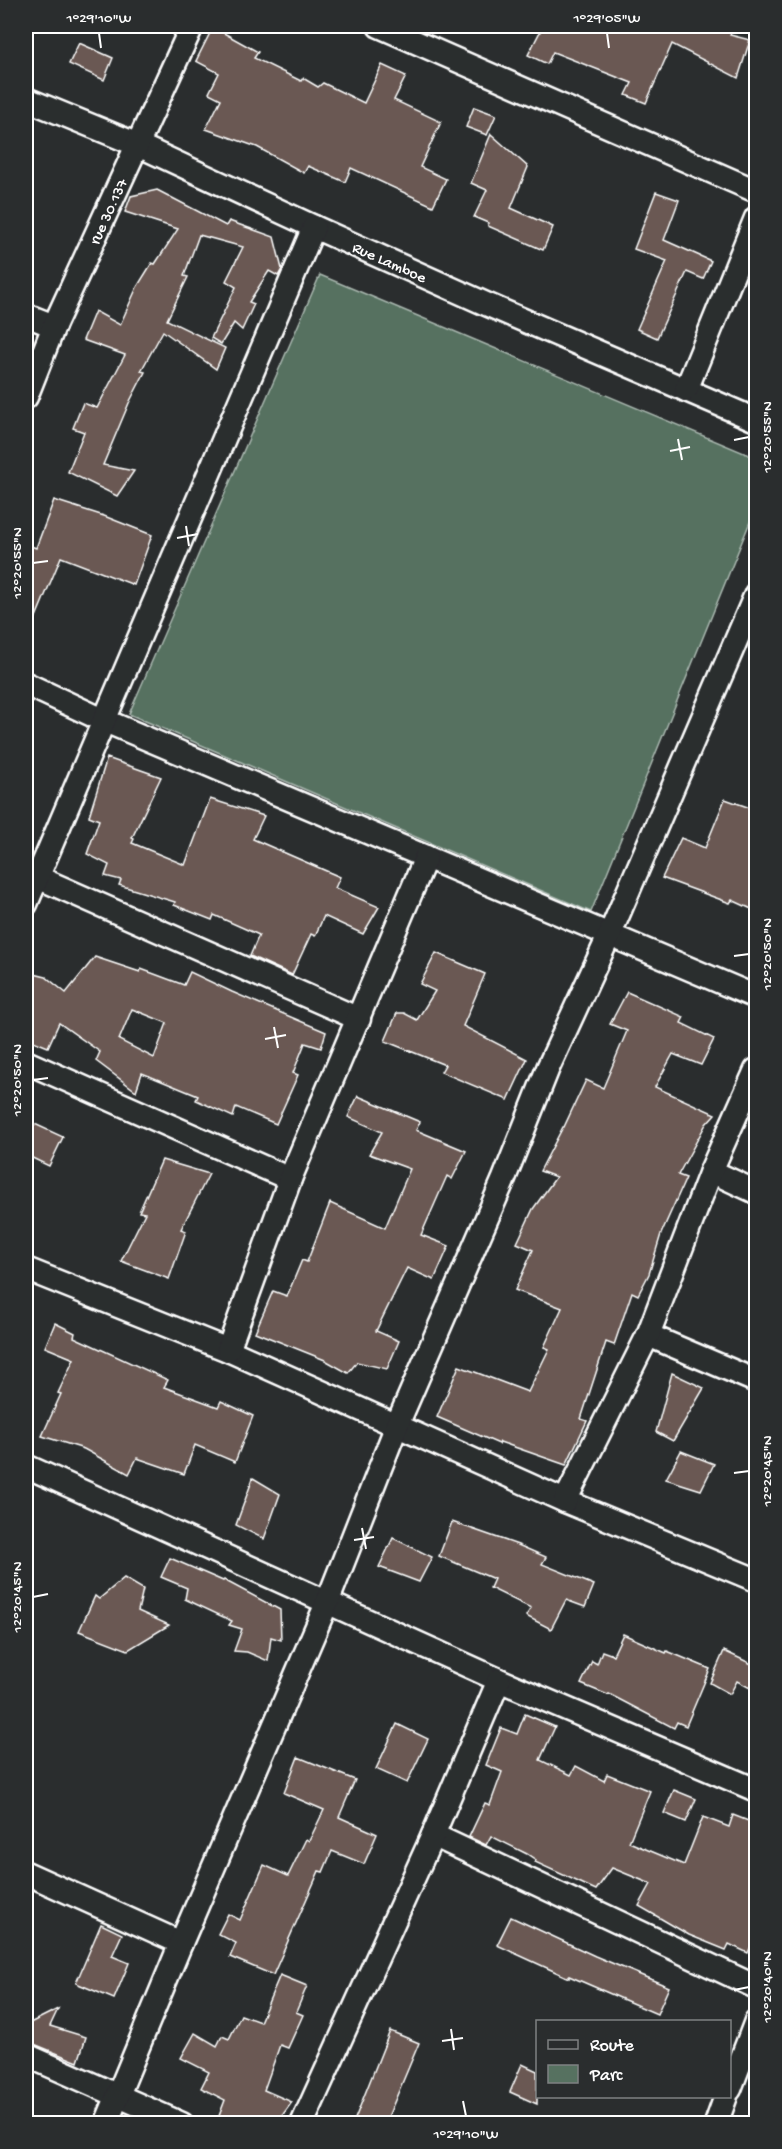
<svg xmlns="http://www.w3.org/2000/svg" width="782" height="2149" font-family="'Gochi Hand',sans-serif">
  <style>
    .green { fill: #567160; stroke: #aab8b0; stroke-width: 1.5 }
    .building { fill: #6a5952; stroke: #fff; stroke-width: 1.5; fill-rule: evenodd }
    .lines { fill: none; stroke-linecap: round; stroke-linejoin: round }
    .street-casing { stroke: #fff; stroke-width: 27 }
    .street { stroke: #2a2d2e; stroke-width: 22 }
    .ticks { fill: none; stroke: #fff; stroke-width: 2 }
    .labels { text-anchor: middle; stroke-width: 4.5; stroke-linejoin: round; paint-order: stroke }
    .street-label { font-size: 16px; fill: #fff; stroke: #2a2d2e }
    .neatline { fill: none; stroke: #fff; stroke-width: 2 }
    .ticks-label { font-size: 15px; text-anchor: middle; fill: #fff }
  </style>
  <rect width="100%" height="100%" fill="#2a2d2e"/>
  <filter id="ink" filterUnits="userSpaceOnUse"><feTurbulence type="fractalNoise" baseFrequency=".0167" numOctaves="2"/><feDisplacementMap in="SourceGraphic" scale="12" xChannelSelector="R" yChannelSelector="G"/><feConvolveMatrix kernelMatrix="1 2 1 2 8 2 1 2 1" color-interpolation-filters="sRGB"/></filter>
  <g filter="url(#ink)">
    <path class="green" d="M 320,275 L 756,458 L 756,507 L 591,912 L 129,714 Z"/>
    <g class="building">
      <path d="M 543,26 L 701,26 L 731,32 L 730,35 L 750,40 L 738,78 L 672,44 L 646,103 L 626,95 L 632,83 L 553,52 L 547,64 L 528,55 Z"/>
      <path d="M 213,27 L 258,52 L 254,58 L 301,81 L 303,78 L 318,87 L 323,83 L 364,103 L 382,65 L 406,76 L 394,100 L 441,122 L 420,167 L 446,179 L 433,206 L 351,168 L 345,182 L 308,166 L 304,173 L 257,147 L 206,129 L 221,99 L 209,93 L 219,73 L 196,61 Z"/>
      <path d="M 79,43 L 113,58 L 104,80 L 69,64 Z"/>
      <path d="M 474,107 L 496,115 L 487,135 L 466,127 Z"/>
      <path d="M 491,134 L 528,167 L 511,208 L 553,227 L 543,250 L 488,226 L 488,223 L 474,217 L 487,190 L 471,183 Z"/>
      <path d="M 157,190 L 226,226 L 229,221 L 274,237 L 282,269 L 278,276 L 269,271 L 249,302 L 254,304 L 242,330 L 234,323 L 221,344 L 211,338 L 236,287 L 226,281 L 243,247 L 199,235 L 184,276 L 188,277 L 167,320 L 225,348 L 216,369 L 163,331 L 141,371 L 145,372 L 129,403 L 103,465 L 134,471 L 117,496 L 68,472 L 84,432 L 73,428 L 83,403 L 97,408 L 125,355 L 83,340 L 95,311 L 120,325 L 137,287 L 152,263 L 155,264 L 178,229 L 125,212 L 131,196 Z"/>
      <path d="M 656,192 L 679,200 L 664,240 L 711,261 L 703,279 L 687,272 L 657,338 L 637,329 L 667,261 L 634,249 Z"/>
      <path d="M 54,500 L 104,516 L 152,535 L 134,585 L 61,557 L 26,641 L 26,544 L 36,548 Z"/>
      <path d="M 107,758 L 161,777 L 132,838 L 134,839 L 132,843 L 185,865 L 210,799 L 264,816 L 253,839 L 340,877 L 335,888 L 379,907 L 363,934 L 324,916 L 315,936 L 311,934 L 292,975 L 250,956 L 259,935 L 214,915 L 212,920 L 174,905 L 175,902 L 119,885 L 121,880 L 105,876 L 109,865 L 87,854 L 99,820 L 89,816 Z"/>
      <path d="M 725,799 L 756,810 L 756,911 L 732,900 L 730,903 L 662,878 L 681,838 L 705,848 Z"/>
      <path d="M 436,953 L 485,974 L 463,1026 L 527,1059 L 508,1100 L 441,1072 L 445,1065 L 385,1041 L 397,1013 L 404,1013 L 417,1020 L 435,991 L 420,984 Z"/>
      <path d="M 95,957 L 140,972 L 141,969 L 184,985 L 190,972 L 232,992 L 326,1032 L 321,1048 L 305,1043 L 293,1073 L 298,1075 L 276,1124 L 236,1107 L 233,1117 L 196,1100 L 198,1096 L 142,1073 L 136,1091 L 96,1061 L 100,1052 L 59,1023 L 48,1047 L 26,1038 L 26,972 L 46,977 L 66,993 ZM 132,1009 L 167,1023 L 154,1058 L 119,1040 Z"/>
      <path d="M 627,992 L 684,1017 L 681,1023 L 714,1039 L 701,1065 L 673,1054 L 655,1087 L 715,1114 L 706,1124 L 678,1175 L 686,1178 L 661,1234 L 649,1274 L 638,1295 L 632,1292 L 614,1345 L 606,1342 L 581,1419 L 587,1421 L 566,1465 L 500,1442 L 499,1444 L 437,1417 L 459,1366 L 528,1392 L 549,1349 L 544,1347 L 562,1308 L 515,1290 L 533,1250 L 517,1243 L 533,1209 L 556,1177 L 540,1171 L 563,1127 L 564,1127 L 586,1080 L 603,1088 L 627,1031 L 610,1024 Z"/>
      <path d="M 358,1096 L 420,1122 L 416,1130 L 466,1151 L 452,1179 L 447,1176 L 421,1235 L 449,1246 L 434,1280 L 407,1268 L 376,1331 L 399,1341 L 387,1369 L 357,1362 L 348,1373 L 325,1360 L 255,1332 L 273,1291 L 287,1296 L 302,1260 L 307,1262 L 330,1203 L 385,1228 L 410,1169 L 369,1154 L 382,1132 L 348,1117 Z"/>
      <path d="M 26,1120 L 63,1137 L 49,1166 L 26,1155 Z"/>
      <path d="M 162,1160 L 209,1174 L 181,1229 L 186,1231 L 169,1279 L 121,1261 L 145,1213 L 139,1212 Z"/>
      <path d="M 55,1323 L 75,1333 L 74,1337 L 168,1380 L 164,1387 L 218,1407 L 221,1401 L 253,1416 L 235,1462 L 195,1445 L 184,1474 L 137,1458 L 129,1474 L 84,1449 L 42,1436 L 61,1394 L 58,1393 L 74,1359 L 45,1347 Z"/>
      <path d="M 672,1373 L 704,1388 L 673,1441 L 656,1432 Z"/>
      <path d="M 681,1451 L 714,1464 L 701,1490 L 666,1479 Z"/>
      <path d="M 253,1478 L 280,1494 L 264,1539 L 236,1525 Z"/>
      <path d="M 452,1522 L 518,1545 L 546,1557 L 542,1564 L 594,1585 L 585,1607 L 566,1600 L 551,1629 L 526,1616 L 531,1608 L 490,1588 L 494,1579 L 439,1556 Z"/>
      <path d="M 393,1538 L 432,1557 L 419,1582 L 379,1567 Z"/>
      <path d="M 170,1558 L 223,1581 L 224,1580 L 280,1610 L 281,1640 L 271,1637 L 268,1661 L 247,1652 L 234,1651 L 242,1629 L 229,1625 L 232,1621 L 185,1599 L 187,1588 L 161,1577 Z"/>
      <path d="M 124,1578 L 143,1589 L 138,1611 L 169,1625 L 128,1650 L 79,1631 L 95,1596 L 99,1599 Z"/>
      <path d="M 623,1634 L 666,1653 L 667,1651 L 710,1669 L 686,1726 L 677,1722 L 674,1728 L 609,1694 L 608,1695 L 581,1684 L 592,1661 L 597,1664 L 602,1651 L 613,1655 Z"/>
      <path d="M 724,1651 L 756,1666 L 756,1691 L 737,1681 L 730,1694 L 710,1683 Z"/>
      <path d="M 525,1714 L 555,1727 L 540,1760 L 571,1775 L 576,1766 L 604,1781 L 607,1774 L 650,1791 L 629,1842 L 684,1865 L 703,1817 L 729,1827 L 733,1815 L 756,1824 L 756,1935 L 748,1953 L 729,1944 L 726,1950 L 689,1935 L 653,1914 L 639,1906 L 651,1884 L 612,1868 L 596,1890 L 535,1862 L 536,1860 L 527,1854 L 491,1836 L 486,1845 L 469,1837 L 485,1803 L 490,1805 L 502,1772 L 486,1765 L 501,1728 L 517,1734 Z"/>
      <path d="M 397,1724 L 428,1739 L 407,1783 L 376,1769 Z"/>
      <path d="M 298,1757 L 355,1780 L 339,1817 L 377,1834 L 364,1864 L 332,1851 L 323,1872 L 319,1871 L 273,1975 L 230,1957 L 236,1943 L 218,1934 L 228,1914 L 240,1920 L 264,1865 L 288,1876 L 306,1839 L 309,1841 L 324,1810 L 284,1793 Z"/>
      <path d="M 674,1790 L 696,1799 L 686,1822 L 664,1813 Z"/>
      <path d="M 511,1917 L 595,1956 L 669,1987 L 657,2014 L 569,1976 L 569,1978 L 497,1945 Z"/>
      <path d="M 101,1924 L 122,1934 L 112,1956 L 129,1963 L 114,1999 L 76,1983 Z"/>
      <path d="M 280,1975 L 307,1986 L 296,2012 L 303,2015 L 288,2048 L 280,2045 L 264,2090 L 292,2102 L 276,2124 L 216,2124 L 225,2100 L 201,2088 L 209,2072 L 181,2058 L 195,2033 L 217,2046 L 222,2036 L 229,2039 L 241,2015 L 260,2022 Z"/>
      <path d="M 58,2009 L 50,2026 L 86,2037 L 78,2062 L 29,2042 L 29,2038 L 26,2037 L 26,2025 Z"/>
      <path d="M 390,2031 L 419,2043 L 385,2124 L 353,2124 Z"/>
      <path d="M 522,2064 L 537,2071 L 537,2104 L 510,2092 Z"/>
    </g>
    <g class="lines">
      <defs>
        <g id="street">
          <path d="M 379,26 L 756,191"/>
          <path d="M 26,99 L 138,145 L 314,227 L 486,304 L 756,420"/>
          <path d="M 26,315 L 54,326"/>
          <path d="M 686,390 L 756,218"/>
          <path d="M 26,397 L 54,326 L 192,26"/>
          <path d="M 26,684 L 103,720 L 756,997"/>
          <path d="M 37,877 L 359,1019"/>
          <path d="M 26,904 L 314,227"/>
          <path d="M 26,1062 L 290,1179"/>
          <path d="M 711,1171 L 756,1192"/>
          <path d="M 26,1269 L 228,1350 L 565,1501 L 756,1580"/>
          <path d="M 648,1335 L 756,1381"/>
          <path d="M 228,1350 L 290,1179 L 426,857"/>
          <path d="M 26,1466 L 499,1680 L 756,1790"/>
          <path d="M 565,1501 L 648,1335 L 711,1171 L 756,1070"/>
          <path d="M 433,1835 L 756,1987"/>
          <path d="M 26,1873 L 181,1943"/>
          <path d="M 26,2055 L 182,2124"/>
          <path d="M 730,2089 L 756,2021"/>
          <path d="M 106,2124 L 181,1943 L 327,1603 L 397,1425 L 503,1181 L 548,1068 L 609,936 L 756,594"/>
          <path d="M 302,2124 L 433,1835 L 499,1680"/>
          <path d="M 716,2124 L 726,2096"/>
        </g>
      </defs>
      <use href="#street" class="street-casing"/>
      <use href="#street" class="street"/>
    </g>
  </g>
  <path class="ticks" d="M 99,33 L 101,48M 607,33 L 609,48M 678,439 L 682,460M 734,440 L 749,437M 670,451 L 690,447M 186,526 L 189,546M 177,538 L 198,534M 33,563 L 48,561M 734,956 L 749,954M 274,1027 L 278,1048M 265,1039 L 286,1035M 33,1080 L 48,1078M 734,1473 L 749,1471M 362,1528 L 366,1549M 354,1540 L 374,1537M 33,1597 L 48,1594M 734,1990 L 749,1987M 451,2029 L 454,2050M 442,2041 L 463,2038M 463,2101 L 466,2116"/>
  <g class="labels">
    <g class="street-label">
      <text transform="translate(107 211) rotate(-65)" y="6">rue 30.137</text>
      <text transform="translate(390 261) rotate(24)" y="6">Rue Lamboe</text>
    </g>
  </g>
  <rect width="782" height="2149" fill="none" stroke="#2a2d2e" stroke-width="66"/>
  <rect x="536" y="2020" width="195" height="78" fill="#2a2d2e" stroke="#7f8182" stroke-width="1.5"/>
  <rect x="548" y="2040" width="30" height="9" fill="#2a2d2e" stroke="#7f8182" stroke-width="1.5"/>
  <text x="590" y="2050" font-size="18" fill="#ffffff">Route</text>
  <rect x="548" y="2065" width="30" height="18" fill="#567160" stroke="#7f8182" stroke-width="1.5"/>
  <text x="590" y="2080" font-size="18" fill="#ffffff">Parc</text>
  <rect x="33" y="33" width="716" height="2083" class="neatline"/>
  <g class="ticks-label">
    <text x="99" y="22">1°29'10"W</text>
    <text x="607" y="22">1°29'05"W</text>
    <text transform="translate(766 437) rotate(-90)" y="5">12°20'55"N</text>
    <text transform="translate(16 563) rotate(-90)" y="5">12°20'55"N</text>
    <text transform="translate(766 954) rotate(-90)" y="5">12°20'50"N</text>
    <text transform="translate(16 1080) rotate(-90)" y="5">12°20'50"N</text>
    <text transform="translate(766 1471) rotate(-90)" y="5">12°20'45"N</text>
    <text transform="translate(16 1597) rotate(-90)" y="5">12°20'45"N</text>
    <text transform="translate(766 1987) rotate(-90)" y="5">12°20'40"N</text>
    <text x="466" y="2138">1°29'10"W</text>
  </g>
</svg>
